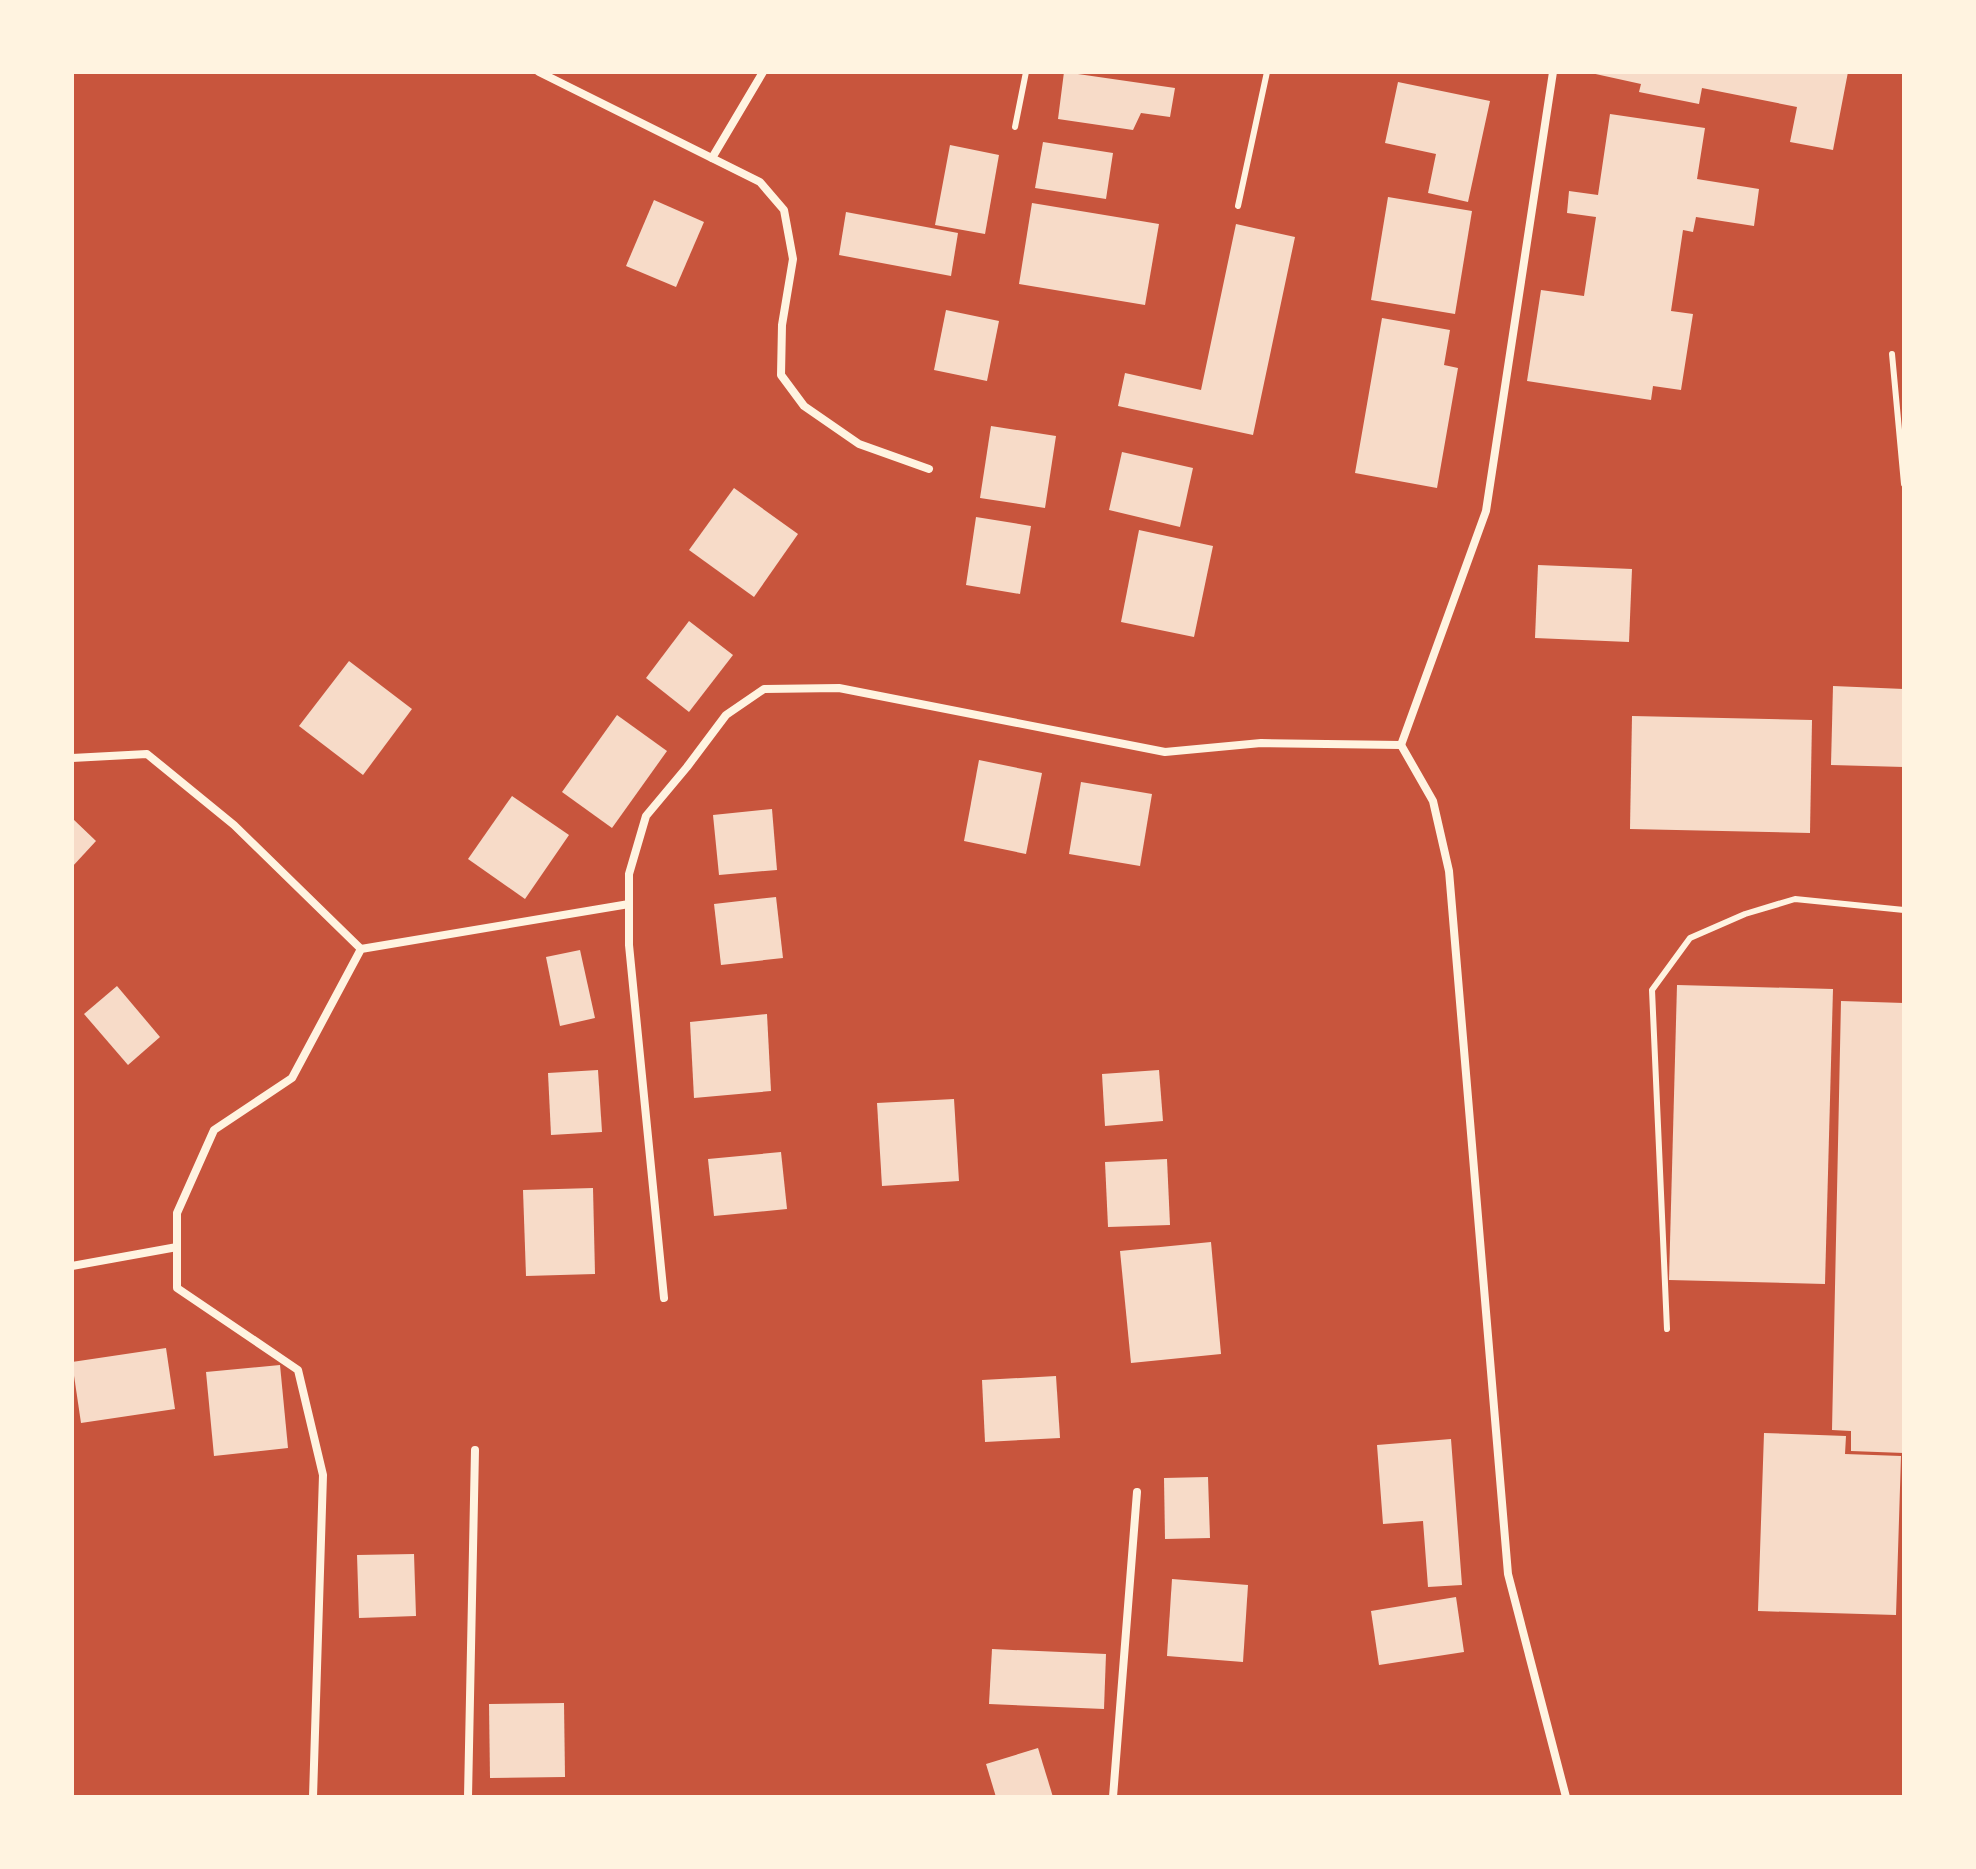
<svg xmlns="http://www.w3.org/2000/svg" width="1976" height="1869" font-family="'Asap Condensed',sans-serif">
  <style>
    .building { fill: #f7dbc8 }
    .lines { fill: none; stroke-linecap: round; stroke-linejoin: round }
    .service { stroke: #fff3e0; stroke-width: 6 }
    .minor { stroke: #fff3e0; stroke-width: 8 }
  </style>
  <rect width="100%" height="100%" fill="#c8553d"/>
  <g class="building">
    <path d="M 1064,72 L 1175,88 L 1170,117 L 1141,113 L 1133,130 L 1058,119 Z"/>
    <path d="M 1591,72 L 1848,72 L 1833,150 L 1790,142 L 1797,107 L 1702,88 L 1699,104 L 1639,92 L 1641,84 L 1591,73 Z"/>
    <path d="M 1398,82 L 1490,101 L 1468,202 L 1428,193 L 1436,154 L 1385,143 Z"/>
    <path d="M 1610,114 L 1705,128 L 1697,179 L 1759,189 L 1754,226 L 1696,217 L 1693,232 L 1683,230 L 1671,311 L 1693,314 L 1681,390 L 1653,386 L 1651,400 L 1527,381 L 1541,290 L 1584,296 L 1596,217 L 1567,213 L 1569,191 L 1598,195 Z"/>
    <path d="M 1043,142 L 1113,153 L 1106,199 L 1035,188 Z"/>
    <path d="M 950,145 L 999,155 L 985,234 L 935,225 Z"/>
    <path d="M 1388,197 L 1472,211 L 1455,314 L 1371,300 Z"/>
    <path d="M 654,200 L 704,222 L 676,287 L 626,266 Z"/>
    <path d="M 1032,203 L 1159,224 L 1145,305 L 1019,284 Z"/>
    <path d="M 846,212 L 958,233 L 951,276 L 839,255 Z"/>
    <path d="M 1236,224 L 1295,237 L 1253,435 L 1118,406 L 1125,373 L 1201,390 Z"/>
    <path d="M 946,310 L 999,321 L 987,381 L 934,370 Z"/>
    <path d="M 1382,318 L 1450,330 L 1444,365 L 1458,368 L 1437,488 L 1355,473 Z"/>
    <path d="M 991,426 L 1056,436 L 1045,508 L 980,498 Z"/>
    <path d="M 1122,452 L 1193,468 L 1180,527 L 1109,510 Z"/>
    <path d="M 734,488 L 798,534 L 754,597 L 689,550 Z"/>
    <path d="M 976,517 L 1031,526 L 1020,594 L 966,585 Z"/>
    <path d="M 1139,530 L 1213,546 L 1194,637 L 1121,622 Z"/>
    <path d="M 1538,565 L 1632,569 L 1629,642 L 1535,638 Z"/>
    <path d="M 689,621 L 733,655 L 689,712 L 646,678 Z"/>
    <path d="M 349,661 L 412,709 L 363,775 L 299,726 Z"/>
    <path d="M 1833,686 L 1904,689 L 1904,767 L 1831,765 Z"/>
    <path d="M 617,715 L 667,751 L 612,828 L 562,792 Z"/>
    <path d="M 1632,716 L 1812,720 L 1810,833 L 1630,829 Z"/>
    <path d="M 979,760 L 1042,773 L 1026,854 L 964,841 Z"/>
    <path d="M 1081,782 L 1152,794 L 1140,866 L 1069,854 Z"/>
    <path d="M 512,796 L 569,835 L 525,899 L 468,859 Z"/>
    <path d="M 772,809 L 777,870 L 719,875 L 713,815 Z"/>
    <path d="M 72,818 L 96,841 L 72,867 Z"/>
    <path d="M 776,897 L 783,958 L 721,965 L 714,904 Z"/>
    <path d="M 580,950 L 595,1018 L 560,1026 L 546,957 Z"/>
    <path d="M 1677,985 L 1833,989 L 1825,1284 L 1669,1280 Z"/>
    <path d="M 117,986 L 160,1037 L 128,1065 L 84,1014 Z"/>
    <path d="M 1841,1001 L 1904,1003 L 1904,1453 L 1851,1451 L 1851,1431 L 1832,1430 Z"/>
    <path d="M 767,1014 L 771,1091 L 694,1098 L 690,1022 Z"/>
    <path d="M 598,1070 L 602,1132 L 551,1135 L 548,1073 Z"/>
    <path d="M 1159,1070 L 1163,1121 L 1105,1126 L 1102,1074 Z"/>
    <path d="M 954,1099 L 959,1181 L 882,1186 L 877,1103 Z"/>
    <path d="M 781,1152 L 787,1209 L 714,1216 L 708,1159 Z"/>
    <path d="M 1167,1159 L 1170,1225 L 1108,1227 L 1105,1162 Z"/>
    <path d="M 593,1188 L 595,1274 L 526,1276 L 523,1190 Z"/>
    <path d="M 1211,1242 L 1221,1354 L 1131,1363 L 1120,1251 Z"/>
    <path d="M 166,1348 L 175,1409 L 81,1423 L 72,1362 Z"/>
    <path d="M 280,1365 L 288,1448 L 214,1456 L 206,1372 Z"/>
    <path d="M 1056,1376 L 1060,1438 L 985,1442 L 982,1380 Z"/>
    <path d="M 1764,1433 L 1846,1436 L 1845,1454 L 1901,1456 L 1896,1615 L 1758,1611 Z"/>
    <path d="M 1451,1439 L 1462,1585 L 1428,1587 L 1423,1521 L 1383,1524 L 1377,1445 Z"/>
    <path d="M 1208,1477 L 1210,1538 L 1165,1539 L 1164,1478 Z"/>
    <path d="M 414,1554 L 416,1616 L 359,1618 L 357,1555 Z"/>
    <path d="M 1172,1579 L 1248,1585 L 1243,1662 L 1167,1656 Z"/>
    <path d="M 1456,1597 L 1464,1652 L 1379,1665 L 1371,1611 Z"/>
    <path d="M 992,1649 L 1106,1654 L 1104,1709 L 989,1704 Z"/>
    <path d="M 564,1703 L 565,1777 L 490,1778 L 489,1704 Z"/>
    <path d="M 1038,1748 L 1053,1797 L 996,1797 L 986,1764 Z"/>
  </g>
  <g class="lines">
    <g class="service">
      <path d="M 1015,127 L 1026,72"/>
      <path d="M 1238,206 L 1267,72"/>
      <path d="M 1892,354 L 1904,484"/>
      <path d="M 1667,1329 L 1652,990 L 1690,938 L 1745,914 L 1795,899 L 1904,910"/>
    </g>
    <g class="minor">
      <path d="M 539,72 L 760,182 L 784,210 L 793,259 L 782,325 L 781,375 L 804,406 L 859,444 L 929,469"/>
      <path d="M 712,158 L 763,72"/>
      <path d="M 1401,745 L 1433,801 L 1449,871 L 1508,1574 L 1566,1797"/>
      <path d="M 72,758 L 147,754 L 234,825 L 361,949"/>
      <path d="M 72,1266 L 177,1247"/>
      <path d="M 664,1298 L 629,945 L 629,874 L 646,816 L 687,767 L 726,715 L 764,689 L 839,688 L 1165,752 L 1261,743 L 1401,745 L 1486,511 L 1553,72"/>
      <path d="M 313,1797 L 323,1475 L 298,1370 L 177,1288 L 177,1213 L 214,1130 L 292,1078 L 361,949 L 629,904"/>
      <path d="M 468,1797 L 475,1450"/>
      <path d="M 1113,1797 L 1137,1492"/>
    </g>
  </g>
  <rect width="1976" height="1869" fill="none" stroke="#fff3e0" stroke-width="148"/>
</svg>
